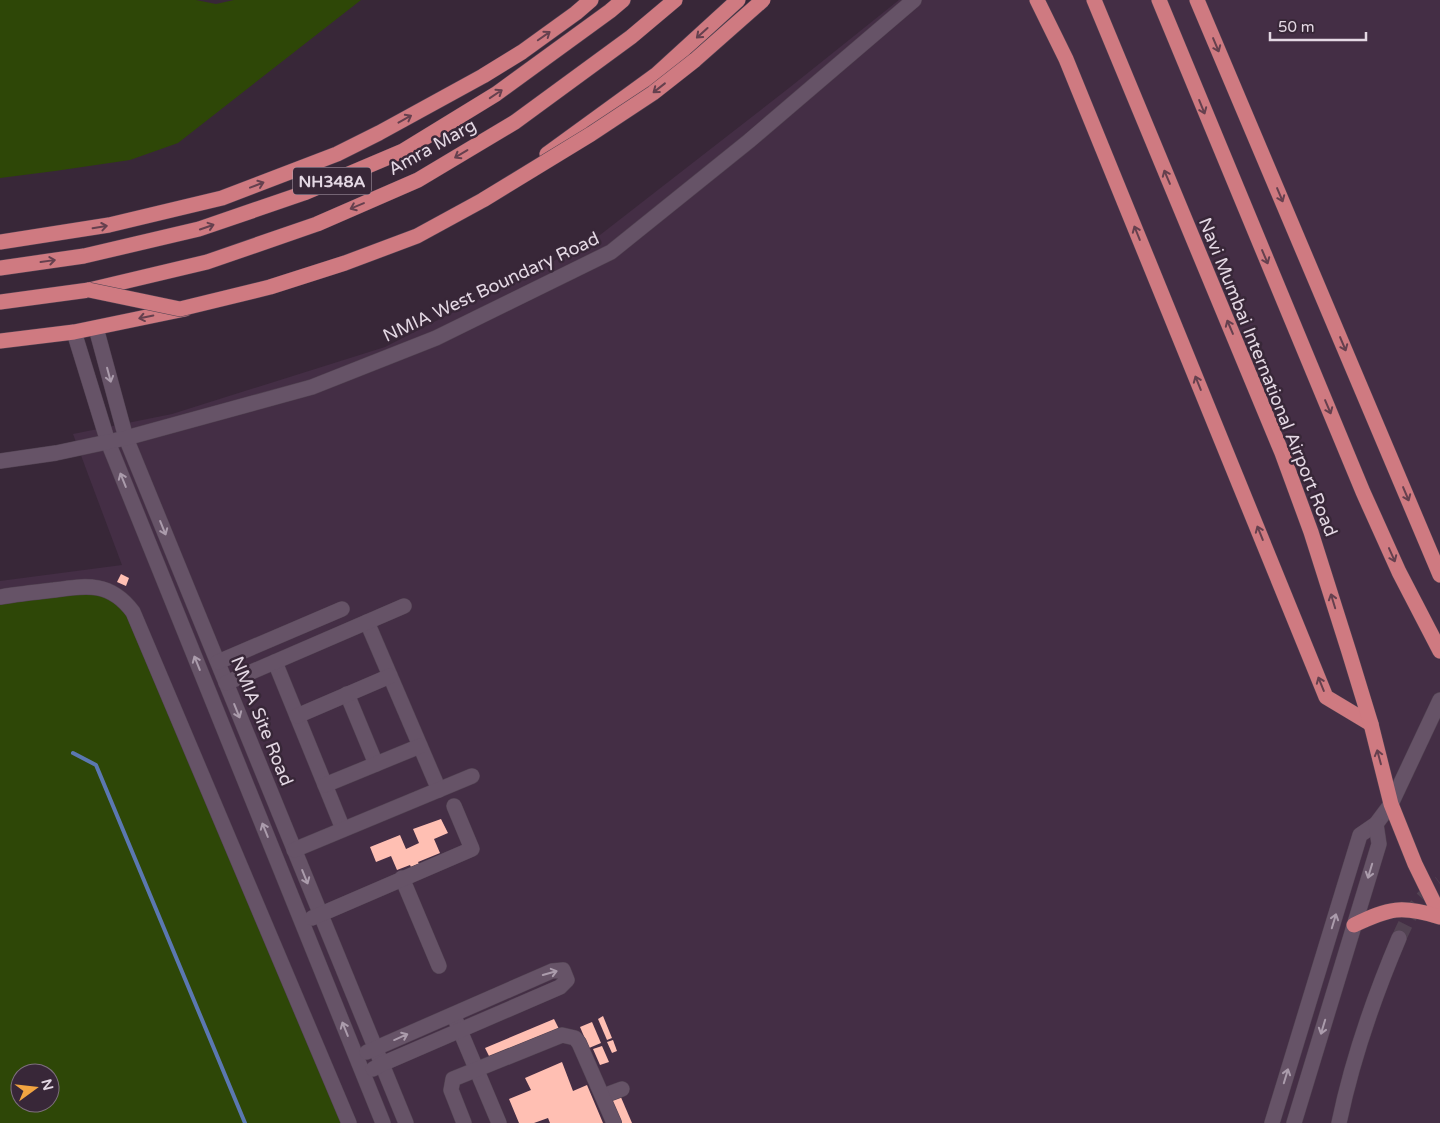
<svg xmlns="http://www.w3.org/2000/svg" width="1440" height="1123" font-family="'Varela Round',sans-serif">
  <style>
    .built { fill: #442e45; fill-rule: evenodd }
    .green { fill: #2e4707; fill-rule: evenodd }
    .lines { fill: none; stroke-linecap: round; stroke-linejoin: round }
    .stream { stroke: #5b78b1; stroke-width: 4 }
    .building { fill: #ffbfb3 }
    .minor-tunnel { stroke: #524252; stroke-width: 15; stroke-dasharray: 15 8; stroke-linecap: butt }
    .minor-casing { stroke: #524352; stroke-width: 16 }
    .highway-casing { stroke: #524352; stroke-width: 16 }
    .minor { stroke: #665367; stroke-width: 15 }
    .highway { stroke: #cf7a81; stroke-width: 15 }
    .highway-bridge-casing { stroke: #524352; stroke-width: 16; stroke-linecap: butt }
    .highway-bridge { stroke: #cf7a81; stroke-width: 15 }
    .oneway { stroke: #65404e }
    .oneway2 { stroke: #ab9cac }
    .labels { text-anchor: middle; stroke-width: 5; stroke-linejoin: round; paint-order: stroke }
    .shield { fill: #382738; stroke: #b0a3b0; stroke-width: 1 }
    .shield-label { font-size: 16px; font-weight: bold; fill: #e4d8e4 }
    .street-label { font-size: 18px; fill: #e4d8e4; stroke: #382738 }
  </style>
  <rect width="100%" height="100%" fill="#382738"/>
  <path class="built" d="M 899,0 L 1440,0 L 1440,1123 L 0,1123 L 0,581 L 122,565 L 73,434 L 172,414 L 385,347 L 591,242 L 789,88 ZM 20,1073 L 50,1073 L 50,1103 L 20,1103 Z"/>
  <g class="green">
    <path d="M 0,0 L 196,0 L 216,4 L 234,0 L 361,0 L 178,143 L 130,160 L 55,171 L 0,178 Z"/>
    <path d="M 90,592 L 110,597 L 129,615 L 341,1123 L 0,1123 L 0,603 ZM 20,1073 L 50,1073 L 50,1103 L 20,1103 Z"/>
  </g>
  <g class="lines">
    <path class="stream" d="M 73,753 L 96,765 L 245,1123"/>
  </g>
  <g class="building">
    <path d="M 121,574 L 129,578 L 126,586 L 117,582 Z"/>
    <path d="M 441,819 L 448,833 L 434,839 L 440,853 L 418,862 L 419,864 L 411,867 L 410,865 L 397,870 L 391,856 L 376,862 L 370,847 L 400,835 L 406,849 L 419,843 L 413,829 Z"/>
    <path d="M 603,1016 L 612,1038 L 607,1040 L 598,1019 Z"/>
    <path d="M 554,1019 L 559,1029 L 490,1058 L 485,1048 Z"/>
    <path d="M 592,1022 L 601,1043 L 589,1048 L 580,1027 Z"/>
    <path d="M 613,1040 L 617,1051 L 612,1053 L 607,1042 Z"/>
    <path d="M 602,1046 L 609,1062 L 600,1065 L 593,1049 Z"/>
    <path d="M 562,1062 L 573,1091 L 587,1085 L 603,1123 L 550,1123 L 548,1118 L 534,1123 L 519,1123 L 509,1099 L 531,1090 L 525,1078 Z"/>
    <path d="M 620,1095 L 632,1123 L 620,1123 L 610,1099 Z"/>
  </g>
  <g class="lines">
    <path class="minor-tunnel" d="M 1399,938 C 1410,913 1418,899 1440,883"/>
    <defs>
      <g id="minor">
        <path d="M 96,328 L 126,438 L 406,1123"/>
        <path d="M 74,332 L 108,442 L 383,1123"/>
        <path d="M 0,461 L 56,453 L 126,438 L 312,387 L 436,338 L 611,252 L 749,141 L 914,0"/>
        <path d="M 0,597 C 18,594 36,592 54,590 C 87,585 111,582 133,612 L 349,1123"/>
        <path d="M 367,622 L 439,790"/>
        <path d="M 218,662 L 342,609"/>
        <path d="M 275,662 L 343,829"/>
        <path d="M 226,683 L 404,606"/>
        <path d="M 347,694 L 376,764"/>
        <path d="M 297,716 L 390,676"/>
        <path d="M 325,785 L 420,746"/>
        <path d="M 294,850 L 472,776"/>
        <path d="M 402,878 L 439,966"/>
        <path d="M 312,918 L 472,849 L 454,806"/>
        <path d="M 456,1021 L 499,1123"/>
        <path d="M 367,1052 L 552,971 L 563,970 L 567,980 L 560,987 L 382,1064 L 373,1069"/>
        <path d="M 603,1096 L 622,1089"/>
        <path d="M 464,1123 L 451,1090 L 453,1079 L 562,1035 L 575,1038 L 579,1043 L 614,1123"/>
        <path d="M 1272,1123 L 1360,835 L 1376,824 L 1391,804 L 1440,700"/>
        <path d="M 1294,1123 L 1379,844 L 1376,824"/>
        <path d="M 1339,1123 C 1352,1060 1374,997 1399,938"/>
      </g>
      <g id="highway">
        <path d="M 1037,0 L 1066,59 L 1326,697 L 1371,724"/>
        <path d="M 1094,0 L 1282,453 L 1311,532 L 1349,652 L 1371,724 L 1391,804 L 1415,864 L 1440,915"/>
        <path d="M 1159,0 L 1363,492 L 1399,572 L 1440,651"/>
        <path d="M 1197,0 L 1440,575"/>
        <path d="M 547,154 L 657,74 L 738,0"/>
        <path d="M 0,242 L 109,225 L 222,198 L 337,154 L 379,133 L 483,76 L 522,52 L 576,13 L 591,0"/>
        <path d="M 0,268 L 84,256 L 199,229 L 304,193 L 403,151 L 496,94 L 610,11 L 623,0"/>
        <path d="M 0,302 L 89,290 L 207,262 L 317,224 L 418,180 L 515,122 L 631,37 L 675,0"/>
        <path d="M 0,341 L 74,332 L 185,309"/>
        <path d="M 1354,925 C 1390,908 1401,905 1440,917"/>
      </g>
    </defs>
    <use href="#minor" class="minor-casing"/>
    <use href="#highway" class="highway-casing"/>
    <use href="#minor" class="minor"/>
    <use href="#highway" class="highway"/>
    <defs>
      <path id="highway-bridge" d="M 89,290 L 180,309 L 270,287 L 345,263 L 417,236 L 483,200 L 591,134 L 653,93 L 695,60 L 763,0"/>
    </defs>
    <use href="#highway-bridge" class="highway-bridge-casing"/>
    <use href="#highway-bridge" class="highway-bridge"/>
  </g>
  <defs><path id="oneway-shaft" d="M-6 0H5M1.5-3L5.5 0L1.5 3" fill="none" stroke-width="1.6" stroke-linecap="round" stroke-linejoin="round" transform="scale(1.25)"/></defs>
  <g class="oneway">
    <use href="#oneway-shaft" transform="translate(702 33) rotate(138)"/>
    <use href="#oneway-shaft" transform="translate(544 36) rotate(-35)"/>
    <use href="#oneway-shaft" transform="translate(1216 45) rotate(67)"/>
    <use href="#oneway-shaft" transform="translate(659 88) rotate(142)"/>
    <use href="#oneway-shaft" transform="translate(496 94) rotate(-34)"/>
    <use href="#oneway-shaft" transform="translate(1202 107) rotate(68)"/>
    <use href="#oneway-shaft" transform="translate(405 119) rotate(-29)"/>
    <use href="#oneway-shaft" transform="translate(461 154) rotate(149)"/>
    <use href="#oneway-shaft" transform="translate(1167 177) rotate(-113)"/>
    <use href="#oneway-shaft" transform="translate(257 185) rotate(-21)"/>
    <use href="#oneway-shaft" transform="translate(1280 195) rotate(67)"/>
    <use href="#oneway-shaft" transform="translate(357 206) rotate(157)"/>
    <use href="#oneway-shaft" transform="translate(100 227) rotate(-9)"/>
    <use href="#oneway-shaft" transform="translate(207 227) rotate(-19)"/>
    <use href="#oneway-shaft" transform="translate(1137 233) rotate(-112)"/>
    <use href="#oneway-shaft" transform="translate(1265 257) rotate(67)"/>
    <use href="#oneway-shaft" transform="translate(48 261) rotate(-8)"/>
    <use href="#oneway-shaft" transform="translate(146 317) rotate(168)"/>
    <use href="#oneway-shaft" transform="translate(1230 327) rotate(-113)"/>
    <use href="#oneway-shaft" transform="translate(1343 344) rotate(67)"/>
    <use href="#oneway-shaft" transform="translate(1198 383) rotate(-112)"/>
    <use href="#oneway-shaft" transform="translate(1328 407) rotate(67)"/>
    <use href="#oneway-shaft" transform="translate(1406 494) rotate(67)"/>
    <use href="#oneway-shaft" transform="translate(1260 533) rotate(-112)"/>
    <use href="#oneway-shaft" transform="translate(1392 555) rotate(66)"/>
    <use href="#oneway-shaft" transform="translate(1333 601) rotate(-107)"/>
    <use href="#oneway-shaft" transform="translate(1321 684) rotate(-112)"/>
    <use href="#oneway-shaft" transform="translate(1379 757) rotate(-105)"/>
  </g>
  <g class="oneway2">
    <use href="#oneway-shaft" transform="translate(109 375) rotate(75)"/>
    <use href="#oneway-shaft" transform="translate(123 480) rotate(-112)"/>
    <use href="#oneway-shaft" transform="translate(163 528) rotate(68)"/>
    <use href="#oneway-shaft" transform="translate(197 663) rotate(-112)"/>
    <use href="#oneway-shaft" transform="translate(237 711) rotate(68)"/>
    <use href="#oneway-shaft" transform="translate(265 830) rotate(-112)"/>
    <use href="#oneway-shaft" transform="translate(1370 871) rotate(107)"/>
    <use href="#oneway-shaft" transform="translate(305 877) rotate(68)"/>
    <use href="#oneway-shaft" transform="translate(1334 921) rotate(-73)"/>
    <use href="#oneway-shaft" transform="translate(550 973) rotate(-16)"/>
    <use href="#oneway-shaft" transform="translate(1323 1027) rotate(107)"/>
    <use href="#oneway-shaft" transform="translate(345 1029) rotate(-112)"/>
    <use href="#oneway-shaft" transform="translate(401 1037) rotate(-24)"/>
    <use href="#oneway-shaft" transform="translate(1286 1076) rotate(-73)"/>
  </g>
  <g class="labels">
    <rect class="shield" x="293" y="167.5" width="78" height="27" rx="4"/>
    <g class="shield-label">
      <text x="332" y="187">NH348A</text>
    </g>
    <g class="street-label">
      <text transform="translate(432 147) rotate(-29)" y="6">Amra Marg</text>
      <text transform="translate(491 287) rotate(-25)" y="6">NMIA West Boundary Road</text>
      <text transform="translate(1268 377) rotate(68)" y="6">Navi Mumbai International Airport Road</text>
      <text transform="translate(262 721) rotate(68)" y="6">NMIA Site Road</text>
    </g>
  </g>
  <g transform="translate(35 1088) rotate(75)"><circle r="24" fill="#382738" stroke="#7d6e7d"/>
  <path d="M0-4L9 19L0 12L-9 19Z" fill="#f2a541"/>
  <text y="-8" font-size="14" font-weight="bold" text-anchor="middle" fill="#e4d8e4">N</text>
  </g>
  <path d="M1270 32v8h96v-8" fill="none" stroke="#e4d8e4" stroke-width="2.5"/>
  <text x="1278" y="32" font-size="15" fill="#e4d8e4" stroke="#382738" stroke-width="4" paint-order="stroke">50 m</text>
</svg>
